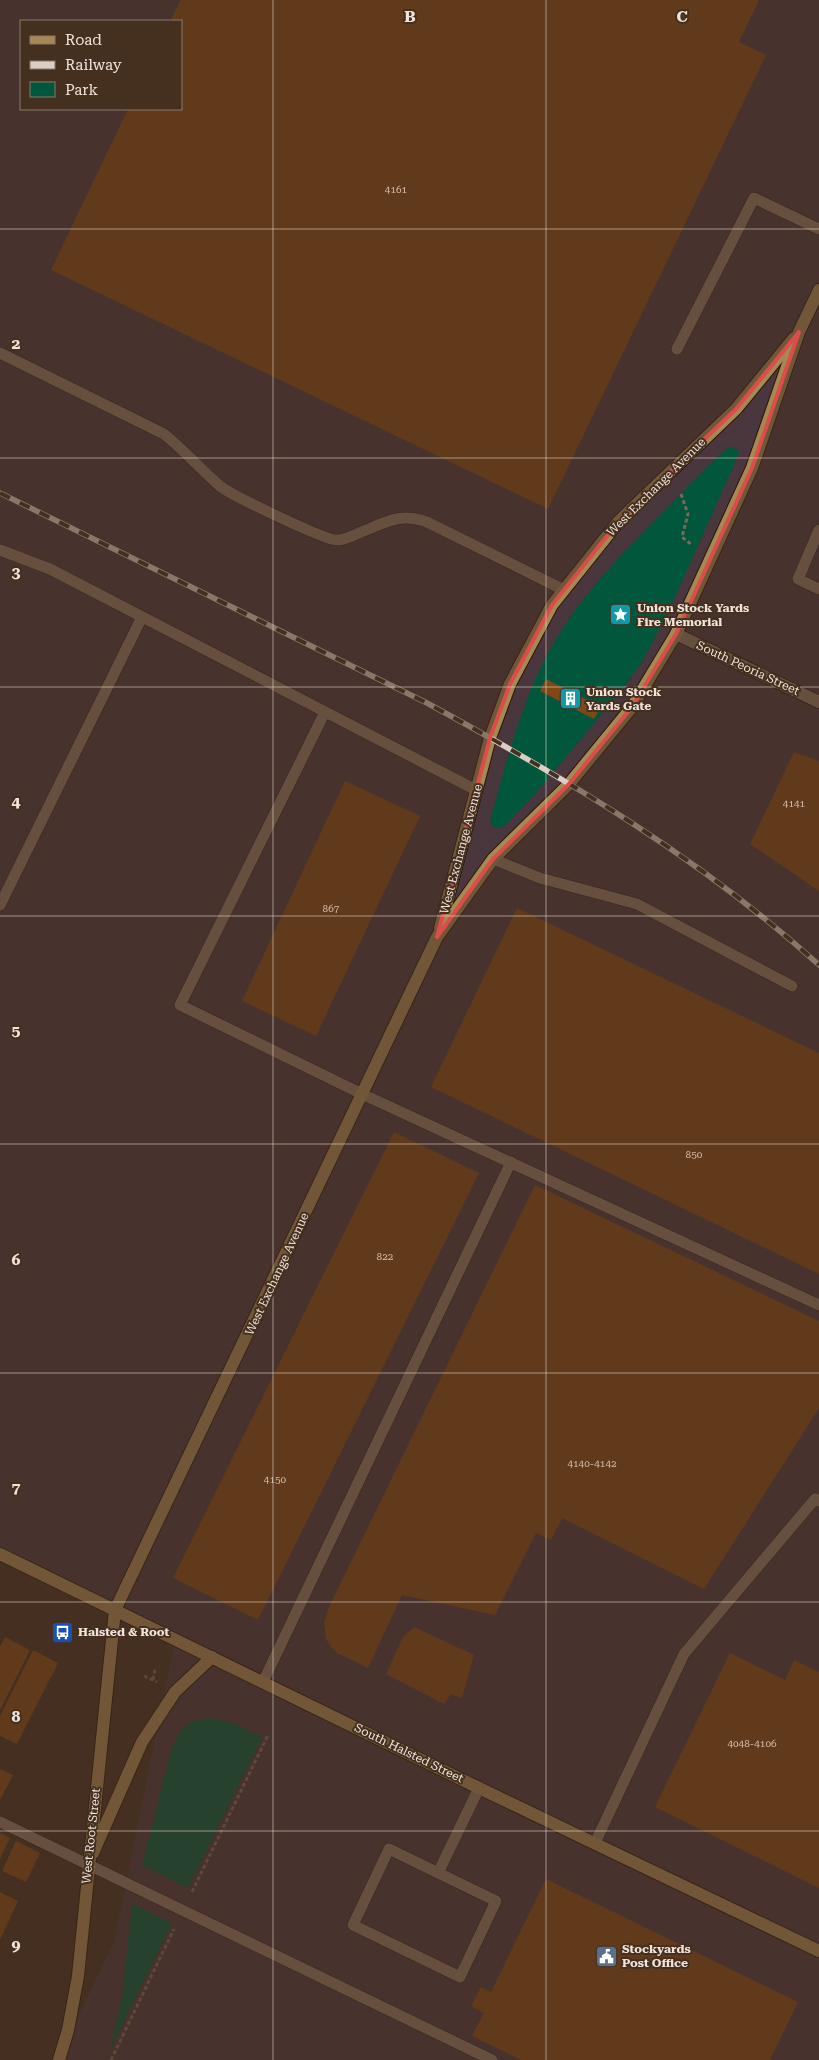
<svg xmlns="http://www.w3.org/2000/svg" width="819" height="2060" font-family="'Roboto Serif',serif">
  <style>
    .industrial { fill: #4a363d; fill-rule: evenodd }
    .green { fill: #00573c }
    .building { fill: #804816 }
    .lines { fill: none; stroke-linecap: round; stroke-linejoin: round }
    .lane-casing { stroke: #2a1708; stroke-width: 12 }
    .street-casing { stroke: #2a1708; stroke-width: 14 }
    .secondary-casing { stroke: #2a1708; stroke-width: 14 }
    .path { stroke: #7a6759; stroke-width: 3; stroke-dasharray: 4 2.5; stroke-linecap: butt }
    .lane { stroke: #8f7765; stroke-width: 11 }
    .street { stroke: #8f7765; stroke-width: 12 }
    .secondary { stroke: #a68853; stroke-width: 12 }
    .rail-casing { stroke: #dccec3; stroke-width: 5.5 }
    .rail { stroke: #453020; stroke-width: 4; stroke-dasharray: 11; stroke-linecap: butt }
    .marked { fill: none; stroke: #db4d4b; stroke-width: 4; stroke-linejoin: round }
    .grid { fill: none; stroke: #f1e3d9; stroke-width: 1; stroke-opacity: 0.55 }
    .labels { text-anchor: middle; stroke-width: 4; stroke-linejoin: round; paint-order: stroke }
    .number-label { font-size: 10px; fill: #d5bca8 }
    .street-label { font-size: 12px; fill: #f1e3d9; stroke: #453020 }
    .poi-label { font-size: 12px; font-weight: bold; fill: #f1e3d9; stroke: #453020; text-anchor: start }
    .grid-label { font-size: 16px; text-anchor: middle; font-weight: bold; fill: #f1e3d9; stroke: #453020; stroke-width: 4; stroke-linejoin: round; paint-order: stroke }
  </style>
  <rect width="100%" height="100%" fill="#453020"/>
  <path class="industrial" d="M 0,0 L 819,0 L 819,2060 L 57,2060 L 114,1942 L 175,1640 L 0,1552 ZM 21,21 L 181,21 L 181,109 L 21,109 Z"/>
  <g class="green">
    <path d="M 730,446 L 739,451 L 733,467 L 670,608 L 642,662 L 620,692 L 536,793 L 504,826 L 495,828 L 490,822 C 504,769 518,716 541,667 C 571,604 622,553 671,504 C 691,484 709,464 730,446 Z"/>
    <path d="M 209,1718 L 231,1722 L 262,1737 L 188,1888 L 142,1865 L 172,1747 C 182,1726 186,1722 209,1718 Z"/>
    <path d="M 132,1904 L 172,1923 L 110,2050 L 122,1997 Z"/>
  </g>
  <g class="building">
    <path d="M 181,0 L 759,0 L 739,42 L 766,55 L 548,509 L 51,270 L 128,109 L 181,109 L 181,21 L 170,21 Z"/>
    <path d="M 546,679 L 601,707 L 594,719 L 540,691 Z"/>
    <path d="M 794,752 L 819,761 L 819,891 L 750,844 Z"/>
    <path d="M 345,781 L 420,816 L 316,1036 L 242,1001 Z"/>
    <path d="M 517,908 L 819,1053 L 819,1274 L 431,1087 Z"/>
    <path d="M 394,1132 L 479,1173 L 258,1620 L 173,1578 Z"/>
    <path d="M 535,1185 L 819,1321 L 819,1408 L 704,1589 L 562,1518 L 551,1540 L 536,1533 L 495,1615 L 402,1595 L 368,1668 L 337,1653 L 331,1647 L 326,1639 L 324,1623 L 328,1609 Z"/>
    <path d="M 414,1627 L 474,1655 L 462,1698 L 451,1694 L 444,1704 L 386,1674 L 403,1637 Z"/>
    <path d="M 5,1637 L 30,1650 L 0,1710 L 0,1647 Z"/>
    <path d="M 33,1650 L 58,1663 L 17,1744 L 0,1736 L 0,1716 Z"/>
    <path d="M 730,1653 L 785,1680 L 794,1660 L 819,1672 L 819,1888 L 655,1807 Z"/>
    <path d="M 0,1769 L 13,1775 L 0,1800 Z"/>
    <path d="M 0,1833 L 10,1838 L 0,1859 Z"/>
    <path d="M 16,1841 L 40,1853 L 26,1882 L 2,1871 Z"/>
    <path d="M 546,1879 L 798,2002 L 770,2060 L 521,2060 L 472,2036 L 484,2013 L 471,2006 L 481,1987 L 491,1992 Z"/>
    <path d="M 0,1892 L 18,1901 L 0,1940 Z"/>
  </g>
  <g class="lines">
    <defs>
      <g id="lane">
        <path d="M 677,349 L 754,198 L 819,229"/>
        <path d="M 0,353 L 164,434 C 184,450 200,469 220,486 C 231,495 324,540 337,540 C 345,540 352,536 359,533 C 385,523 398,512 427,522 L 564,590"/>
        <path d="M 819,530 L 798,579 L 819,589"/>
        <path d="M 0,550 L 50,569 L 476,790"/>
        <path d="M 325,712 L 180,1005 L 362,1094 L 819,1305"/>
        <path d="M 493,859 L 540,878 L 637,904 L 792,986"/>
        <path d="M 0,905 L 142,617"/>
        <path d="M 263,1682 L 511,1162"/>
        <path d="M 0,1822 L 492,2060"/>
        <path d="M 595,1843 L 684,1654 L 815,1499 L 819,1501"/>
        <path d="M 389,1849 L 496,1901 L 460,1977 L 353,1925 Z"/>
        <path d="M 438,1873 L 479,1788"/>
      </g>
      <path id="street" d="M 676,634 L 819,702"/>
      <g id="secondary">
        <path d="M 440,928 L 490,738 L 510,684 L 552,605 L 619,521 L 736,409 L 794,338"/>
        <path d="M 0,1554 L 479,1788 L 819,1951"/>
        <path d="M 93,1853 L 142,1742 L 175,1692 L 212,1657"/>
        <path d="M 59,2060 L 68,2030 L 78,1976 L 115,1610 L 437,937 L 493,859 L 569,784 L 632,707 L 676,634 L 752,468 L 799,332 L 819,290"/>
      </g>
    </defs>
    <use href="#lane" class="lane-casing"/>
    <use href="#street" class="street-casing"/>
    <use href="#secondary" class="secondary-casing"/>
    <g class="path">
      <path d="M 681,494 L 688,514 L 682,537 L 692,545"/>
      <path d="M 144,1676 L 157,1682"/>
      <path d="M 153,1680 L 155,1669"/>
      <path d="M 192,1892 L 268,1735"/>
      <path d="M 111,2060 L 174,1929"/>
    </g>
    <use href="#lane" class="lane"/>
    <use href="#street" class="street"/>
    <use href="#secondary" class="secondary"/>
    <defs>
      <path id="rail" d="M 0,493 L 427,703 C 565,778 702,859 819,965"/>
    </defs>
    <use href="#rail" class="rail-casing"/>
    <use href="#rail" class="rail"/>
  </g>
  <path d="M0 0H819V2060H0ZM 799,332 L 752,468 L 676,634 L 632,707 L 569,784 L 493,859 L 437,937 L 490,738 L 510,684 L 552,605 L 619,521 L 736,409 Z" fill="#453020" fill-opacity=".55" fill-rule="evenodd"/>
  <path class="marked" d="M 799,332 L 752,468 L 676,634 L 632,707 L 569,784 L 493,859 L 437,937 L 490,738 L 510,684 L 552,605 L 619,521 L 736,409 Z"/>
  <path class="grid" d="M 273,0 L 273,2060M 546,0 L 546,2060M 0,229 L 819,229M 0,458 L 819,458M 0,687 L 819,687M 0,916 L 819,916M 0,1144 L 819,1144M 0,1373 L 819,1373M 0,1602 L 819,1602M 0,1831 L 819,1831"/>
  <defs>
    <symbol id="sight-square" viewBox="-11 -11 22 22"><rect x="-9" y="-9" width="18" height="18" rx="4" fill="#0f9aa8" stroke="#453020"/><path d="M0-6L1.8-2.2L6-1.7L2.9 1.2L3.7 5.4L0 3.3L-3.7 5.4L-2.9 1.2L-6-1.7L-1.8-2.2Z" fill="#fff"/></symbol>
    <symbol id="building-square" viewBox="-11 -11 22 22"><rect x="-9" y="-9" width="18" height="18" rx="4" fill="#0f9aa8" stroke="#453020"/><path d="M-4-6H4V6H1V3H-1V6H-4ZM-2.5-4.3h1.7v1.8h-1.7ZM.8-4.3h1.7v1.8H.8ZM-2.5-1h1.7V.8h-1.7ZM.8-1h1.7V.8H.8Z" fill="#fff"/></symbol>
    <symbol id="bus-square" viewBox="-11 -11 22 22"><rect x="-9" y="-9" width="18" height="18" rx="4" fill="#1a4fb4" stroke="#453020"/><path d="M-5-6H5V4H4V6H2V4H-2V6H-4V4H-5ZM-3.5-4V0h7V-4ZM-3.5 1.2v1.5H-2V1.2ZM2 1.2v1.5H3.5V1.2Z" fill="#fff"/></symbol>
    <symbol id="civic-square" viewBox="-11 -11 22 22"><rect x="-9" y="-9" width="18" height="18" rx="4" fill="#5c6f8a" stroke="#453020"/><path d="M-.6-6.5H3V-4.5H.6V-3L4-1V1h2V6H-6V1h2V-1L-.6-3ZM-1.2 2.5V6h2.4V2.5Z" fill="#fff"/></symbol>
  </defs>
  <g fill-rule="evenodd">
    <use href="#sight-square" x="608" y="602" width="25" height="25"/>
    <use href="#building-square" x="558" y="686" width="25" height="25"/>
    <use href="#bus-square" x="50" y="1620" width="25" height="25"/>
    <use href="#civic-square" x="594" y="1944" width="25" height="25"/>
  </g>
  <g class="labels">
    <g class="number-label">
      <text x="396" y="193">4161</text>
      <text x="794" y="807">4141</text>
      <text x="331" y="912">867</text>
      <text x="694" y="1158">850</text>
      <text x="385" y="1260">822</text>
      <text x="592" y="1467">4140-4142</text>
      <text x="275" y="1483">4150</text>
      <text x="752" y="1747">4048-4106</text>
    </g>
    <g class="street-label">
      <text transform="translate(656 487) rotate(-45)" y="4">West Exchange Avenue</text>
      <text transform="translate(748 668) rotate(25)" y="4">South Peoria Street</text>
      <text transform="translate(461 849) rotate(-75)" y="4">West Exchange Avenue</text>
      <text transform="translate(277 1274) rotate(-65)" y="4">West Exchange Avenue</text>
      <text transform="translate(409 1753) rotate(26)" y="4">South Halsted Street</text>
      <text transform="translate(91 1836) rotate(-84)" y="4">West Root Street</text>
    </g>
    <g class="poi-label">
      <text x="637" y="612">Union Stock Yards<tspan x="637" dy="14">Fire Memorial</tspan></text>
      <text x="586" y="696">Union Stock<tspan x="586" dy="14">Yards Gate</tspan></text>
      <text x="78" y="1636">Halsted &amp; Root</text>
      <text x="622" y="1953">Stockyards<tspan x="622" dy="14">Post Office</tspan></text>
    </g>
  </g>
  <g class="grid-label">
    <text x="410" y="22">B</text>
    <text x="682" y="22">C</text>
    <text x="16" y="349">2</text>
    <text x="16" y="578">3</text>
    <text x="16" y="807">4</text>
    <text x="16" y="1036">5</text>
    <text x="16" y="1265">6</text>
    <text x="16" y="1493">7</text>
    <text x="16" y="1722">8</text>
    <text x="16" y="1951">9</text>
  </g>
  <rect x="20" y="20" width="162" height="90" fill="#453020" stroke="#8a786a"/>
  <rect x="30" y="36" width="25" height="8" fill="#a68853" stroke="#8a786a"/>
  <text x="65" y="45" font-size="15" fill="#f1e3d9">Road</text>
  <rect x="30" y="61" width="25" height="8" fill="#dccec3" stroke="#8a786a"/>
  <text x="65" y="70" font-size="15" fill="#f1e3d9">Railway</text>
  <rect x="30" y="82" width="25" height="15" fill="#00573c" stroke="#8a786a"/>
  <text x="65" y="95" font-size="15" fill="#f1e3d9">Park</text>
</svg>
